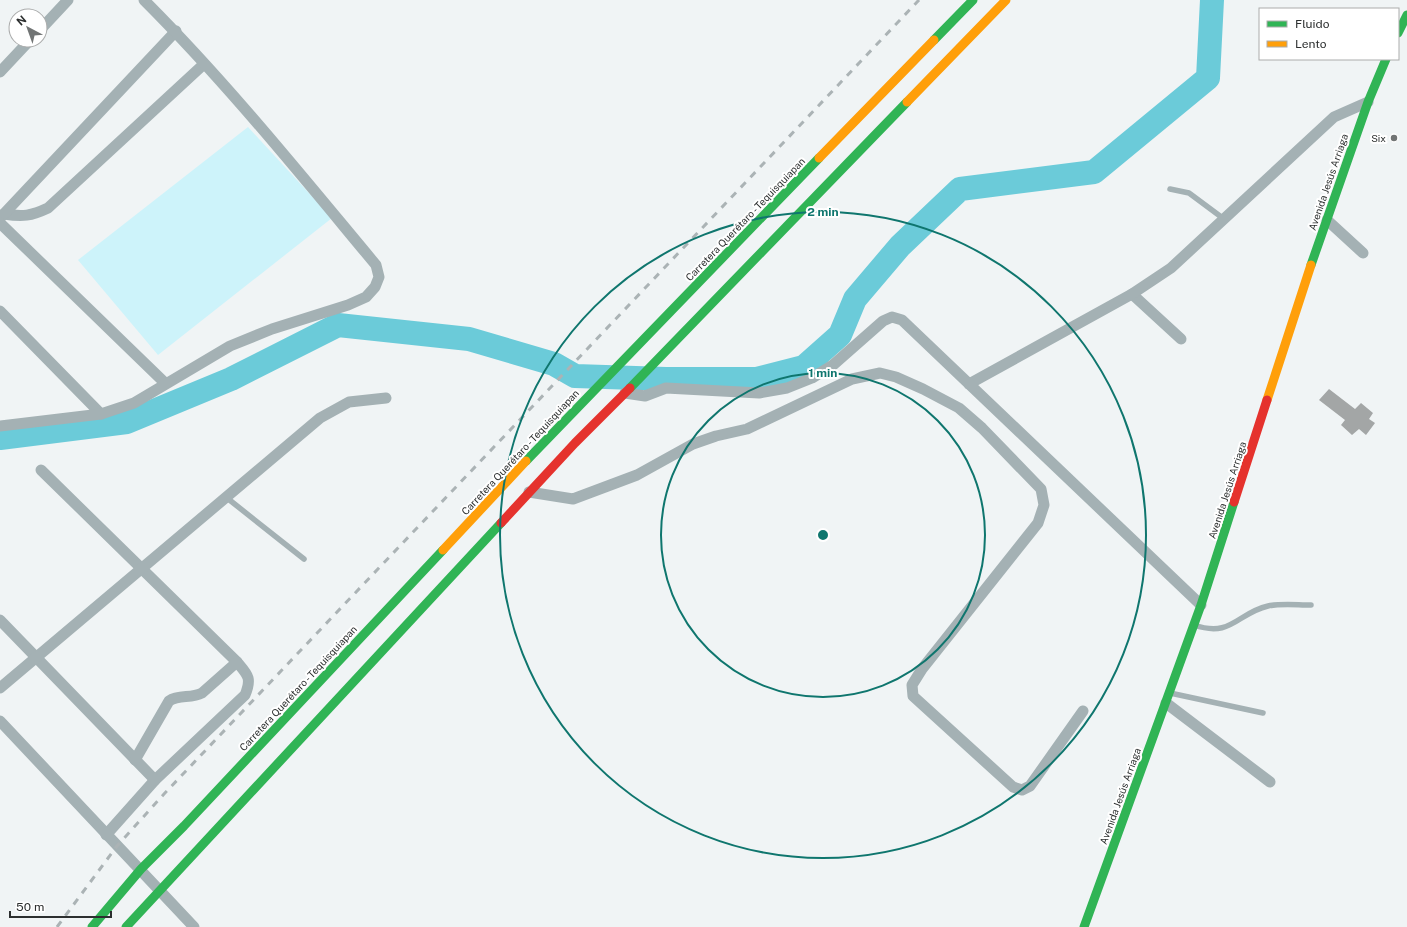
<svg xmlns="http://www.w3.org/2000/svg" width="1407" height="927" font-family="'Public Sans',sans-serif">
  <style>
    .green { fill: #cdf3fa }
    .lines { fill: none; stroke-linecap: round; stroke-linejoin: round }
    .river { stroke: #6bcbd9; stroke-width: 24 }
    .building { fill: #a3a6a6 }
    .lane { stroke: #a4b1b4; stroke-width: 5.5 }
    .street { stroke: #a4b1b4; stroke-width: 11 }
    .fast { stroke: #30b455; stroke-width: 9 }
    .slow { stroke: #ff9f0a; stroke-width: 9 }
    .jam { stroke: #e5322d; stroke-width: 9 }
    .rail { stroke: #abb3b5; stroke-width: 3; stroke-dasharray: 7 7; stroke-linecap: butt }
    .ring { fill: none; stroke: #0f766e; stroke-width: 2 }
    .poi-dot { fill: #717474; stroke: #fff; stroke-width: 1.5 }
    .labels { text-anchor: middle; stroke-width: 4; stroke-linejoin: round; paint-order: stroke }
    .poi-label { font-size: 10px; fill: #2c2f2f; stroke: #fff; text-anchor: end }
    .street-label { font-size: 10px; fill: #2c2f2f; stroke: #fff }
    .centre { fill: #0f766e; stroke: #fff; stroke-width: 2 }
    .ring-label { font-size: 12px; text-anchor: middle; font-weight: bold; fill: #0f766e; stroke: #fff; stroke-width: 4; stroke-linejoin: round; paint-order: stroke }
  </style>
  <rect width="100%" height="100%" fill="#f0f4f5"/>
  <path class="green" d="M 248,127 L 332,218 L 158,355 L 78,260 Z"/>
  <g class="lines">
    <path class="river" d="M 0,438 L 127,422 L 231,379 L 338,325 L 469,339 L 554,364 L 575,376 L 666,379 L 757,379 L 804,367 L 840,335 L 855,299 L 900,246 L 960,189 L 1094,172 L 1208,78 L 1212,0"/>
  </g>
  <path class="building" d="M 1329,389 L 1355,409 L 1361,403 L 1373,413 L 1369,419 L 1375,423 L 1366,435 L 1359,429 L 1352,435 L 1341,425 L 1345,420 L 1319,400 Z"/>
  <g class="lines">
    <g class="lane">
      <path d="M 1170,189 L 1189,193 L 1224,219"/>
      <path d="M 227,498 L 304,559"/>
      <path d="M 1194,625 C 1232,638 1237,613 1268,606 C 1281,603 1297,605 1311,605"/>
      <path d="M 1170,693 L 1263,713"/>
    </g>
    <g class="street">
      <path d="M 40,30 L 68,0"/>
      <path d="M 0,72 L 30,40"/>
      <path d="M 4,214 C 23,217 31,216 48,208 L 204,64"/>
      <path d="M 1,217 L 176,31"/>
      <path d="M 1327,220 L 1363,253"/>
      <path d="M 0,223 L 165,383"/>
      <path d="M 1132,294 L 1181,339"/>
      <path d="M 0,311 L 101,414"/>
      <path d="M 969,384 L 1132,294 L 1171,268 L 1334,117 L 1368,102"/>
      <path d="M 625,393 L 645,396 L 666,388 L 759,393 L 787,388 L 812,378 L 833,365 L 883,321 L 892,317 L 902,320 L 1201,605"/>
      <path d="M 0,426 L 101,414 L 134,403 L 230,346 L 272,329 L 348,305 L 366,297 L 375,287 L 379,277 L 376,265 C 301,175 227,83 144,0"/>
      <path d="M 41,470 L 237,662 C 248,675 252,678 245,695 L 155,780 L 106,835"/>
      <path d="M 529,492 L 573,499 L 637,475 L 693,444 L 716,436 L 747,429 L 852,379 L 880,373 L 896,377 L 923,389 L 959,408 L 982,428 L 1041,489 L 1044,505 L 1038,523 L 922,669 L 912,685 L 913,696 L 1013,787 L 1022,790 L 1030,786 L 1083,711"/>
      <path d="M 0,620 L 155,780"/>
      <path d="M 0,688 L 320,418 L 349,402 L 386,398"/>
      <path d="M 1166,703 L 1270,782"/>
      <path d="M 0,721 L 194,927"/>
      <path d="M 135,760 L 169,701 C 179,694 191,699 202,693 L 237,662"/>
    </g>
    <g class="fast">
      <path d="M 1398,33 L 1407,15"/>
      <path d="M 934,40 L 973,0"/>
      <path d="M 1311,265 L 1368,102 L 1386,59"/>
      <path d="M 630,388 L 907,102"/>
      <path d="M 526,461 L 819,158"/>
      <path d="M 92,927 L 141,869 L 184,826 L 443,550"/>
      <path d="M 126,927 L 501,523"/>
      <path d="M 1084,927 L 1201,605 L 1234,502"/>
    </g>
    <g class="slow">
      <path d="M 907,102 L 1006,0"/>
      <path d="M 819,158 L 934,40"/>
      <path d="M 1267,400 L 1311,265"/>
      <path d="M 443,550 L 526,461"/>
    </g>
    <g class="jam">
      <path d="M 1234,502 L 1267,400"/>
      <path d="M 501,523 L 575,443 L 630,388"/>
    </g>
    <path class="rail" d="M 57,927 L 117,846 L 164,794 L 919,0"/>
  </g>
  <g class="ring">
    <circle cx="823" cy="535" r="162"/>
    <circle cx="823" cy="535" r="323"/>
  </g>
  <circle class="poi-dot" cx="1394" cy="138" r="4"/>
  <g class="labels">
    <g class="poi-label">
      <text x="1386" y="142">Six</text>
    </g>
    <g class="street-label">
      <text transform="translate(1328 182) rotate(-71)" y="4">Avenida Jesús Arriaga</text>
      <text transform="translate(745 219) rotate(-46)" y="4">Carretera Querétaro - Tequisquiapan</text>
      <text transform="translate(520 452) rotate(-47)" y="4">Carretera Querétaro - Tequisquiapan</text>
      <text transform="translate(1227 490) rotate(-72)" y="4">Avenida Jesús Arriaga</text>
      <text transform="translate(298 688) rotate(-47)" y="4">Carretera Querétaro - Tequisquiapan</text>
      <text transform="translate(1120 796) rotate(-70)" y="4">Avenida Jesús Arriaga</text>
    </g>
  </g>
  <circle cx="823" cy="535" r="6" class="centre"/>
  <g class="ring-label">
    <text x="823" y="216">2 min</text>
    <text x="823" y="377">1 min</text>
  </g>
  <rect x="1259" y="8" width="140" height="52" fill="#ffffff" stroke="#abacac"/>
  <rect x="1267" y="21" width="20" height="6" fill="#30b455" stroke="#abacac"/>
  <text x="1295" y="28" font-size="12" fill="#2c2f2f">Fluido</text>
  <rect x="1267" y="41" width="20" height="6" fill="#ff9f0a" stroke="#abacac"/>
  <text x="1295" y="48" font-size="12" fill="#2c2f2f">Lento</text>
  <g transform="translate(28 28) rotate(319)"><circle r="19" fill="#ffffff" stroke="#abacac"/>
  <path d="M0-3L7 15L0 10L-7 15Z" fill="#717474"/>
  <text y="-6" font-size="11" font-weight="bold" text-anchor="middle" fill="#2c2f2f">N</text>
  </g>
  <path d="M10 911v6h101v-6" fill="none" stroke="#2c2f2f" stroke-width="2"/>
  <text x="16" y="911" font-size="12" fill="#2c2f2f" stroke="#ffffff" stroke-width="3" paint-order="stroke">50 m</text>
</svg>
